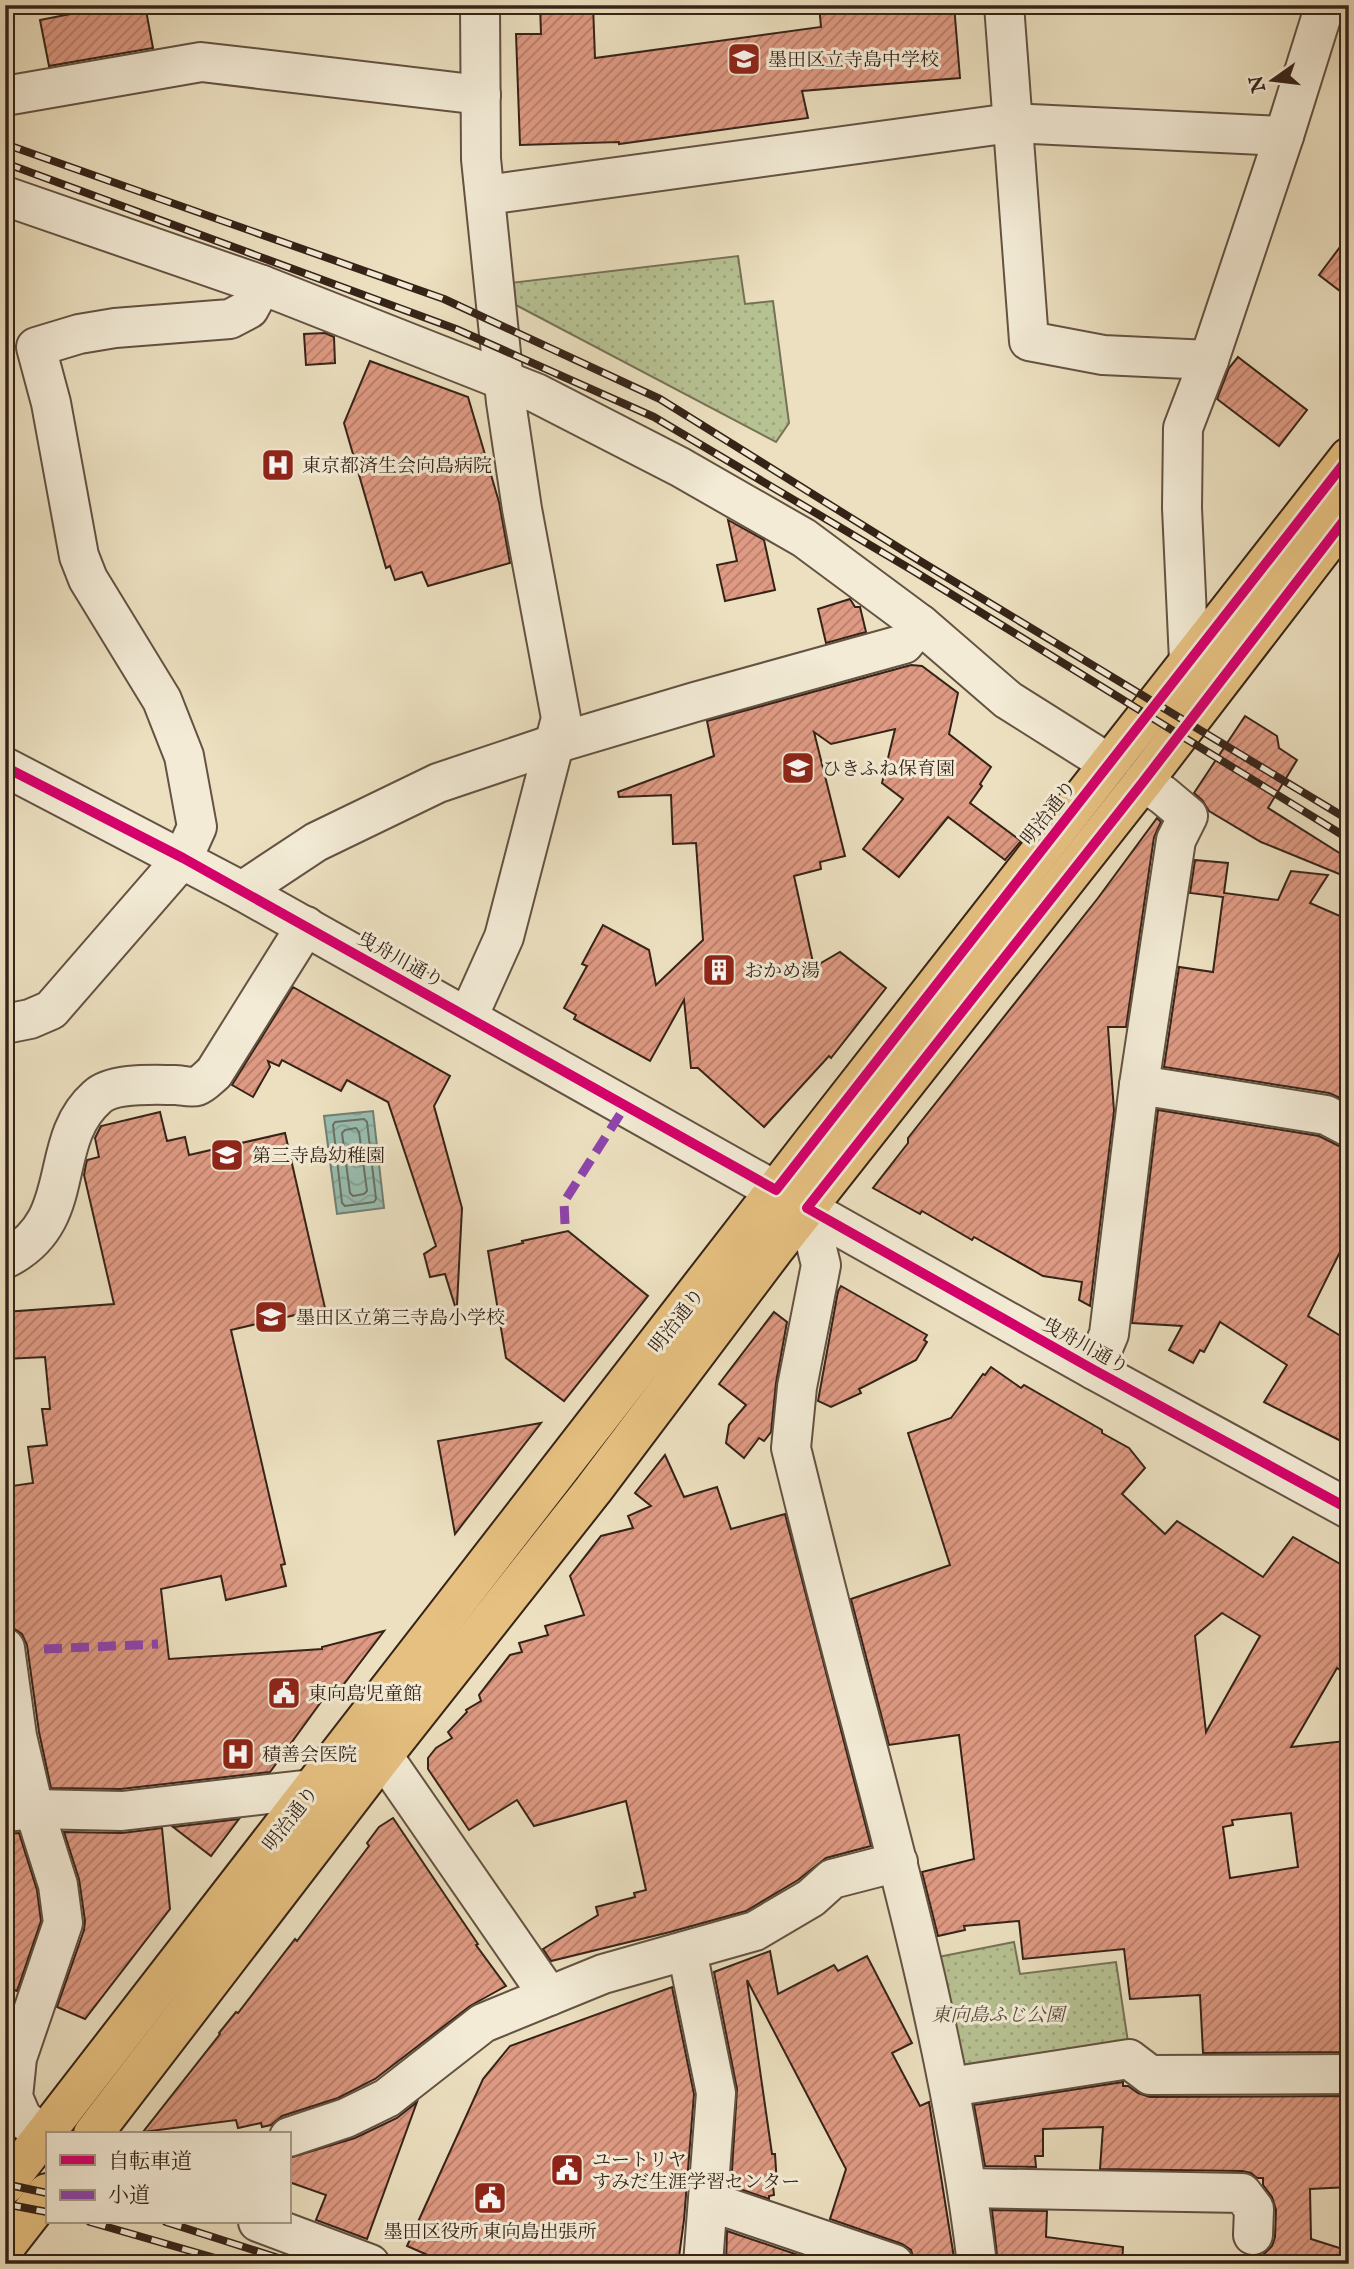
<svg xmlns="http://www.w3.org/2000/svg" width="1354" height="2269" font-family="'IM FELL English','Noto Serif JP',serif">
  <style>
    .green { fill: url(#green-dots); stroke: #767256; stroke-width: 2 }
    .water { fill: url(#water-waves); stroke: #717f73; stroke-width: 2 }
    .lines { fill: none; stroke-linecap: round; stroke-linejoin: round }
    .shore { stroke: #687064; stroke-width: 2 }
    .building { fill: url(#building-hatch); stroke: #362318; stroke-width: 2; fill-rule: evenodd }
    .minor-casing { stroke: #645242; stroke-width: 42 }
    .major-casing { stroke: #362318; stroke-width: 42 }
    .minor { stroke: #f3ebd6; stroke-width: 38 }
    .major { stroke: #e6c080; stroke-width: 38 }
    .rail-casing { stroke: #362318; stroke-width: 8 }
    .rail { stroke: #f3ebd6; stroke-width: 5; stroke-dasharray: 16; stroke-linecap: butt }
    .quiet { stroke: #8e44ad; stroke-width: 9; stroke-dasharray: 18 9; stroke-linecap: butt }
    .cycleway-casing { stroke: #f3ebd6; stroke-width: 15 }
    .cycleway { stroke: #d6006c; stroke-width: 10 }
    .labels { text-anchor: middle; stroke-width: 6; stroke-linejoin: round; paint-order: stroke }
    .poi-label { font-size: 19px; fill: #362318; stroke: #f3ebd6; text-anchor: start }
    .street-label { font-size: 19px; fill: #362318; stroke: #f3ebd6 }
    .park-label { font-size: 19px; font-style: italic; fill: #564b37; stroke: #f3ebd6 }
  </style>
  <defs>
    <pattern id="green-dots" width="8" height="8" patternUnits="userSpaceOnUse" patternTransform="scale(1.75)"><rect width="8" height="8" fill="#b7c293"/><path d="M2 2h.1M6 6h.1" fill="none" stroke="#9ea67e" stroke-width="1.8" stroke-linecap="round"/></pattern>
    <pattern id="water-waves" width="16" height="10" patternUnits="userSpaceOnUse" patternTransform="scale(1.75)"><rect width="16" height="10" fill="#99bdb0"/><path d="M0 5q4-4 8 0t8 0" fill="none" stroke="#84a297"/></pattern>
    <pattern id="building-hatch" width="6" height="6" patternUnits="userSpaceOnUse" patternTransform="scale(1.75)"><rect width="6" height="6" fill="#df9a83"/><path d="M-1 1l2-2M0 6l6-6M5 7l2-2" fill="none" stroke="#b67d6a"/></pattern>
  </defs>
  <rect width="100%" height="100%" fill="#ece0c0"/>
  <filter id="stains"><feTurbulence type="fractalNoise" baseFrequency=".00286" numOctaves="4"/><feColorMatrix values="0 0 0 0 .2 0 0 0 0 .09 0 0 0 0 .02 0 0 0 .5 -.17"/></filter>
  <radialGradient id="worn" r=".72"><stop offset=".6" stop-color="#630" stop-opacity="0"/><stop offset="1" stop-color="#630" stop-opacity=".3"/></radialGradient>
  <g class="green">
    <path d="M 738,256 L 745,304 L 773,301 L 789,423 L 776,442 L 514,304 L 510,283 Z"/>
    <path d="M 1014,1942 L 1020,1974 L 1116,1962 L 1128,2042 L 962,2065 L 938,1957 Z"/>
  </g>
  <path class="water" d="M 373,1111 L 384,1208 L 337,1214 L 324,1116 Z"/>
  <g class="lines">
    <g class="shore">
      <path d="M 364,1119 L 367,1122 L 376,1199 L 374,1202 L 345,1206 L 342,1203 L 333,1125 L 335,1122 Z"/>
      <path d="M 356,1128 L 359,1132 L 367,1191 L 364,1194 L 353,1196 L 350,1193 L 342,1133 L 345,1130 Z"/>
    </g>
  </g>
  <g class="building">
    <path d="M 116,5 L 145,5 L 153,48 L 49,66 L 40,20 Z"/>
    <path d="M 540,5 L 593,5 L 595,58 L 821,27 L 819,5 L 954,5 L 960,78 L 802,91 L 808,118 L 619,144 L 619,142 L 520,145 L 516,34 L 541,34 Z"/>
    <path d="M 1349,235 L 1349,298 L 1319,275 Z"/>
    <path d="M 325,333 L 334,337 L 335,363 L 306,365 L 304,334 Z"/>
    <path d="M 1238,357 L 1307,410 L 1279,446 L 1217,399 L 1229,368 Z"/>
    <path d="M 370,361 L 468,397 L 499,502 L 510,563 L 428,586 L 422,572 L 395,580 L 390,566 L 386,568 L 344,423 Z"/>
    <path d="M 728,520 L 764,540 L 775,590 L 725,601 L 717,565 L 737,561 Z"/>
    <path d="M 850,599 L 855,607 L 860,607 L 866,632 L 826,643 L 818,609 Z"/>
    <path d="M 911,665 L 922,666 L 958,693 L 949,734 L 991,767 L 980,784 L 982,786 L 970,803 L 1021,841 L 1005,860 L 948,817 L 899,877 L 863,849 L 903,799 L 882,783 L 895,729 L 831,744 L 814,732 L 845,856 L 820,862 L 821,869 L 794,876 L 814,967 L 840,952 L 886,988 L 831,1058 L 829,1056 L 764,1127 L 698,1068 L 691,1068 L 684,1000 L 650,1061 L 574,1019 L 576,1015 L 564,1008 L 587,966 L 582,964 L 603,925 L 649,950 L 656,985 L 703,940 L 696,843 L 673,844 L 671,795 L 619,797 L 618,792 L 714,756 L 707,721 Z"/>
    <path d="M 1245,716 L 1277,736 L 1279,748 L 1297,760 L 1268,808 L 1349,859 L 1349,878 L 1261,842 L 1209,811 L 1202,800 L 1194,793 Z"/>
    <path d="M 1157,818 L 1161,822 L 1154,837 L 1126,1027 L 1108,1027 L 1114,1111 L 1090,1306 L 1079,1300 L 1082,1282 L 1043,1276 L 974,1237 L 972,1240 L 922,1211 L 920,1214 L 873,1188 L 908,1143 L 908,1138 L 1098,898 Z"/>
    <path d="M 1195,860 L 1228,863 L 1224,893 L 1278,900 L 1291,871 L 1328,875 L 1310,903 L 1349,920 L 1349,1102 L 1329,1093 L 1164,1067 L 1179,967 L 1213,972 L 1223,897 L 1190,893 Z"/>
    <path d="M 293,987 L 450,1076 L 434,1106 L 462,1208 L 457,1305 L 455,1306 L 445,1274 L 430,1277 L 424,1254 L 436,1246 L 388,1102 L 347,1080 L 341,1091 L 282,1060 L 279,1066 L 268,1061 L 270,1067 L 253,1097 L 232,1085 Z"/>
    <path d="M 1158,1110 L 1319,1136 L 1339,1146 L 1349,1149 L 1349,1258 L 1340,1252 L 1308,1316 L 1349,1341 L 1349,1445 L 1264,1402 L 1287,1365 L 1220,1322 L 1204,1352 L 1200,1350 L 1193,1363 L 1169,1350 L 1182,1326 L 1132,1323 Z"/>
    <path d="M 160,1112 L 167,1141 L 185,1137 L 189,1155 L 285,1133 L 325,1308 L 231,1330 L 285,1564 L 281,1565 L 286,1586 L 226,1600 L 221,1576 L 161,1589 L 169,1659 L 322,1649 L 322,1647 L 384,1631 L 331,1701 L 329,1691 L 270,1772 L 121,1789 L 51,1788 L 39,1732 L 27,1645 L 22,1634 L 13,1628 L 5,1591 L 5,1487 L 33,1483 L 28,1447 L 47,1445 L 42,1409 L 50,1409 L 45,1357 L 5,1359 L 5,1312 L 114,1304 L 84,1175 L 86,1164 L 87,1160 L 99,1157 L 95,1138 L 101,1126 Z"/>
    <path d="M 568,1231 L 648,1296 L 564,1401 L 506,1358 L 488,1251 L 523,1243 L 522,1241 Z"/>
    <path d="M 841,1286 L 927,1335 L 924,1340 L 927,1342 L 916,1360 L 859,1389 L 861,1393 L 831,1407 L 818,1401 L 838,1291 Z"/>
    <path d="M 774,1312 L 787,1322 L 776,1383 L 771,1432 L 764,1441 L 759,1438 L 744,1458 L 726,1443 L 729,1425 L 746,1405 L 719,1384 Z"/>
    <path d="M 991,1367 L 1021,1388 L 1024,1385 L 1102,1430 L 1102,1433 L 1129,1448 L 1145,1468 L 1122,1494 L 1165,1534 L 1177,1521 L 1263,1577 L 1293,1537 L 1349,1569 L 1349,1676 L 1337,1668 L 1291,1747 L 1345,1741 L 1349,1773 L 1349,1911 L 1340,1912 L 1349,1977 L 1349,2052 L 1203,2053 L 1200,1995 L 1130,1999 L 1124,1949 L 1023,1959 L 1019,1921 L 964,1926 L 965,1930 L 938,1936 L 922,1872 L 974,1859 L 959,1735 L 889,1745 L 851,1599 L 950,1565 L 908,1433 L 951,1418 L 983,1374 L 985,1375 ZM 1222,1613 L 1260,1636 L 1206,1732 L 1195,1636 ZM 1291,1813 L 1298,1867 L 1230,1878 L 1223,1827 L 1233,1825 L 1232,1820 Z"/>
    <path d="M 541,1423 L 455,1534 L 438,1441 Z"/>
    <path d="M 665,1455 L 684,1497 L 717,1487 L 731,1529 L 785,1514 L 871,1846 L 826,1858 L 798,1880 L 746,1911 L 670,1932 L 551,1961 L 543,1949 L 598,1915 L 596,1907 L 635,1897 L 634,1893 L 646,1890 L 626,1801 L 534,1826 L 517,1800 L 469,1830 L 428,1769 L 428,1758 L 436,1748 L 452,1738 L 448,1732 L 467,1712 L 466,1710 L 481,1701 L 479,1695 L 510,1655 L 522,1652 L 519,1643 L 548,1635 L 545,1626 L 584,1615 L 570,1576 L 601,1536 L 633,1528 L 628,1516 L 651,1506 L 635,1493 Z"/>
    <path d="M 393,1818 L 478,1944 L 476,1945 L 506,1986 L 470,2006 L 375,2079 L 338,2098 L 282,2116 L 271,2125 L 262,2127 L 261,2123 L 238,2128 L 236,2120 L 143,2132 L 220,2034 L 219,2033 L 236,2012 L 238,2013 L 295,1939 L 297,1941 L 369,1846 L 367,1843 L 379,1827 Z"/>
    <path d="M 239,1819 L 211,1856 L 173,1827 Z"/>
    <path d="M 162,1828 L 170,1909 L 85,2019 L 57,2007 L 84,1930 L 85,1921 L 79,1879 L 64,1832 L 122,1833 Z"/>
    <path d="M 19,1833 L 37,1890 L 41,1921 L 17,1991 L 5,1987 L 5,1834 Z"/>
    <path d="M 770,1951 L 778,1994 L 834,1965 L 838,1971 L 867,1956 L 912,2043 L 892,2053 L 920,2106 L 929,2102 L 955,2264 L 915,2264 L 911,2250 L 902,2244 L 830,2219 L 846,2169 L 747,1980 L 772,2154 L 775,2154 L 777,2185 L 773,2185 L 774,2195 L 769,2196 L 769,2199 L 731,2186 L 737,2089 L 714,1972 Z"/>
    <path d="M 672,1987 L 694,2094 L 684,2220 L 678,2264 L 448,2264 L 407,2246 L 483,2079 L 510,2046 Z"/>
    <path d="M 1123,2082 L 1123,2086 L 1128,2086 L 1138,2093 L 1150,2097 L 1349,2096 L 1349,2187 L 1310,2189 L 1311,2239 L 1349,2251 L 1349,2264 L 1264,2264 L 1264,2254 L 1272,2246 L 1275,2237 L 1276,2210 L 1272,2197 L 1263,2185 L 1263,2178 L 1257,2178 L 1251,2173 L 1242,2171 L 1100,2169 L 1103,2127 L 1043,2129 L 1043,2156 L 1035,2156 L 1036,2167 L 985,2166 L 974,2105 Z"/>
    <path d="M 417,2102 L 367,2239 L 316,2220 L 326,2195 L 289,2182 L 289,2158 L 355,2138 L 397,2118 Z"/>
    <path d="M 992,2210 L 1047,2211 L 1046,2237 L 1123,2247 L 1122,2264 L 998,2264 Z"/>
    <path d="M 727,2231 L 825,2264 L 726,2264 Z"/>
  </g>
  <g class="lines">
    <defs>
      <g id="minor">
        <path d="M 1004,5 L 1029,341 L 1103,355 L 1209,360"/>
        <path d="M 5,96 L 201,62 L 481,95"/>
        <path d="M 486,195 L 1011,123 L 1284,136"/>
        <path d="M 5,196 L 262,285 L 536,393 L 680,467 L 804,538 L 920,624"/>
        <path d="M 1189,661 L 1182,508 L 1183,428 L 1209,360 L 1284,136 L 1325,5"/>
        <path d="M 5,767 L 242,891 L 1094,1370 L 1349,1509"/>
        <path d="M 242,891 L 316,842 L 438,783 L 554,744 L 695,702 L 904,644 L 920,624 L 1008,700 L 1108,763"/>
        <path d="M 468,1017 L 504,937 L 561,718 L 522,509 L 506,402 L 481,159 L 480,5"/>
        <path d="M 5,1024 L 30,1019 L 51,1010 L 183,858 L 197,827 L 184,756 L 162,700 L 88,579 L 79,556 L 51,403 L 36,347 L 79,334 L 115,328 L 230,319 L 249,309 L 262,285"/>
        <path d="M 1139,1085 L 1326,1115 L 1349,1127"/>
        <path d="M 807,1208 L 821,1265 L 797,1387 L 791,1448 C 813,1537 835,1627 859,1715 C 907,1897 955,2078 977,2264"/>
        <path d="M 5,1259 C 81,1221 45,1143 97,1097 C 113,1082 155,1085 175,1085 C 181,1085 191,1088 197,1086 C 203,1084 209,1077 214,1073 L 306,926"/>
        <path d="M 1094,1370 L 1109,1334 L 1139,1085 L 1176,840 L 1188,816 L 1163,795 L 1143,782"/>
        <path d="M 5,1648 L 17,1736 L 34,1809 L 58,1885 L 63,1923 L 17,2058 L 13,2097 L 22,2118 L 44,2135"/>
        <path d="M 383,1756 L 549,1996"/>
        <path d="M 5,1812 L 34,1809 L 122,1811 L 312,1789"/>
        <path d="M 687,1951 L 716,2093 L 703,2264"/>
        <path d="M 950,2087 L 1129,2059 L 1150,2075 L 1349,2074"/>
        <path d="M 289,2137 L 346,2118 L 387,2098 L 483,2023 L 603,1974 L 755,1931 L 811,1898 L 832,1879 L 898,1862"/>
        <path d="M 968,2188 L 1242,2193 L 1254,2209 L 1253,2235"/>
        <path d="M 708,2201 L 894,2264"/>
        <path d="M 258,2222 L 370,2264"/>
      </g>
      <g id="major">
        <path d="M 93,2134 L 383,1756 L 593,1490 L 773,1251 L 1143,782 L 1349,514"/>
        <path d="M 5,2185 L 812,1143 L 1349,457"/>
        <path d="M 5,2247 L 47,2193"/>
      </g>
    </defs>
    <use href="#minor" class="minor-casing"/>
    <use href="#major" class="major-casing"/>
    <use href="#minor" class="minor"/>
    <use href="#major" class="major"/>
    <defs>
      <g id="rail">
        <path d="M 5,144 L 444,299 L 660,399 L 920,561 L 1349,820"/>
        <path d="M 5,163 L 456,329 L 654,417 L 912,570 L 1349,839"/>
        <path d="M 5,2184 L 47,2193"/>
        <path d="M 5,2204 L 47,2212"/>
        <path d="M 90,2222 L 236,2264"/>
        <path d="M 166,2222 L 297,2264"/>
      </g>
    </defs>
    <use href="#rail" class="rail-casing"/>
    <use href="#rail" class="rail"/>
    <g class="quiet">
      <path d="M 565,1224 L 564,1202 L 626,1105"/>
      <path d="M 44,1649 L 158,1644"/>
    </g>
    <defs>
      <g id="cycleway">
        <path d="M 1349,514 L 1143,782 L 807,1208 L 1094,1370 L 1349,1509"/>
        <path d="M 5,767 L 183,858 L 776,1190 L 1349,457"/>
      </g>
    </defs>
    <use href="#cycleway" class="cycleway-casing"/>
    <use href="#cycleway" class="cycleway"/>
  </g>
  <defs>
    <symbol id="school-square" viewBox="-11 -11 22 22"><rect x="-9" y="-9" width="18" height="18" rx="4" fill="#8f2418" stroke="#f3ebd6"/><path d="M0-5L7-2L0 1L-7-2ZM-4 1L0 2.5L4 1V4Q0 6-4 4Z" fill="#fff"/></symbol>
    <symbol id="hospital-square" viewBox="-11 -11 22 22"><rect x="-9" y="-9" width="18" height="18" rx="4" fill="#8f2418" stroke="#f3ebd6"/><path d="M-5-5h3v3.5h4V-5h3V5h-3V1.5h-4V5h-3Z" fill="#fff"/></symbol>
    <symbol id="building-square" viewBox="-11 -11 22 22"><rect x="-9" y="-9" width="18" height="18" rx="4" fill="#8f2418" stroke="#f3ebd6"/><path d="M-4-6H4V6H1V3H-1V6H-4ZM-2.5-4.3h1.7v1.8h-1.7ZM.8-4.3h1.7v1.8H.8ZM-2.5-1h1.7V.8h-1.7ZM.8-1h1.7V.8H.8Z" fill="#fff"/></symbol>
    <symbol id="civic-square" viewBox="-11 -11 22 22"><rect x="-9" y="-9" width="18" height="18" rx="4" fill="#8f2418" stroke="#f3ebd6"/><path d="M-.6-6.5H3V-4.5H.6V-3L4-1V1h2V6H-6V1h2V-1L-.6-3ZM-1.2 2.5V6h2.4V2.5Z" fill="#fff"/></symbol>
  </defs>
  <g fill-rule="evenodd">
    <use href="#school-square" x="725" y="40" width="38" height="38"/>
    <use href="#hospital-square" x="259" y="446" width="38" height="38"/>
    <use href="#school-square" x="779" y="749" width="38" height="38"/>
    <use href="#building-square" x="700" y="951" width="38" height="38"/>
    <use href="#school-square" x="208" y="1136" width="38" height="38"/>
    <use href="#school-square" x="252" y="1298" width="38" height="38"/>
    <use href="#civic-square" x="265" y="1674" width="38" height="38"/>
    <use href="#hospital-square" x="219" y="1735" width="38" height="38"/>
    <use href="#civic-square" x="548" y="2151" width="38" height="38"/>
    <use href="#civic-square" x="471" y="2179" width="38" height="38"/>
  </g>
  <g class="labels">
    <g class="poi-label">
      <text x="768" y="66">墨田区立寺島中学校</text>
      <text x="302" y="472">東京都済生会向島病院</text>
      <text x="822" y="775">ひきふね保育園</text>
      <text x="744" y="977">おかめ湯</text>
      <text x="252" y="1162">第三寺島幼稚園</text>
      <text x="296" y="1324">墨田区立第三寺島小学校</text>
      <text x="308" y="1700">東向島児童館</text>
      <text x="262" y="1761">積善会医院</text>
      <text x="592" y="2166">ユートリヤ<tspan x="592" dy="22">すみだ生涯学習センター</tspan></text>
      <text x="490" y="2238" text-anchor="middle">墨田区役所 東向島出張所</text>
    </g>
    <g class="street-label">
      <text transform="translate(1048 812) rotate(-52)" y="7">明治通り</text>
      <text transform="translate(401 959) rotate(29)" y="7">曳舟川通り</text>
      <text transform="translate(676 1320) rotate(-52)" y="7">明治通り</text>
      <text transform="translate(1086 1345) rotate(29)" y="7">曳舟川通り</text>
      <text transform="translate(290 1818) rotate(-52)" y="7">明治通り</text>
    </g>
    <g class="park-label">
      <text x="998" y="2021">東向島ふじ公園</text>
    </g>
  </g>
  <rect width="1354" height="2269" fill="none" stroke="#ece0c0" stroke-width="28"/>
  <rect x="7" y="7" width="1340" height="2255" fill="none" stroke="#362318" stroke-width="3.5"/>
  <rect x="14" y="14" width="1326" height="2241" fill="none" stroke="#362318" stroke-width="2"/>
  <rect x="46" y="2132" width="245" height="91" fill="#f3ebd6" stroke="#a79b8a" stroke-width="2"/>
  <rect x="60" y="2155" width="35" height="10" fill="#d6006c" stroke="#a79b8a" stroke-width="2"/>
  <text x="108" y="2168" font-size="21" fill="#362318">自転車道</text>
  <rect x="60" y="2190" width="35" height="10" fill="#8e44ad" stroke="#a79b8a" stroke-width="2"/>
  <text x="108" y="2202" font-size="21" fill="#362318">小道</text>
  <g transform="translate(1273 80) rotate(256)" stroke="#f3ebd6" stroke-width="5" paint-order="stroke">
  <path d="M0-5L12 26L0 18L-12 26Z" fill="#362318"/>
  <text y="-10" font-size="19" font-weight="bold" text-anchor="middle" fill="#362318">N</text>
  </g>
  <rect width="100%" height="100%" filter="url(#stains)"/>
  <rect width="100%" height="100%" fill="url(#worn)"/>
</svg>
